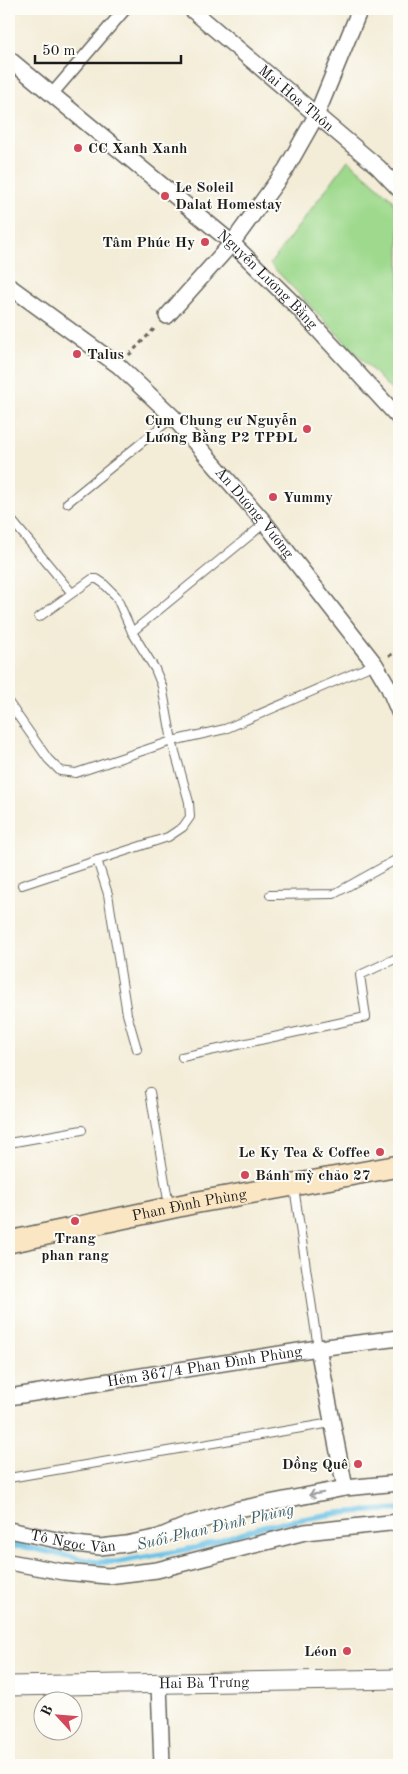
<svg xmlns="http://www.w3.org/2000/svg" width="408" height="1774" font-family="'Old Standard TT',serif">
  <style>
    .green { fill: #9ed98d; stroke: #5d7a54 }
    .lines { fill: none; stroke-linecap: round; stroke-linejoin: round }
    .stream { stroke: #6ac2e7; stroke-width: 5.5 }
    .service-casing { stroke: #67655d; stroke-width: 10 }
    .pedestrian-casing { stroke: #67655d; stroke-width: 14 }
    .minor-casing { stroke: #67655d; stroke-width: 18 }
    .tertiary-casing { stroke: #67655d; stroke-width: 21 }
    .secondary-casing { stroke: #67655d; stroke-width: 24 }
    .path { stroke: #67655d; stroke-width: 3; stroke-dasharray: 4 4; stroke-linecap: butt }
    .service { stroke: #fff; stroke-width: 8 }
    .pedestrian { stroke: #fff; stroke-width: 11 }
    .minor { stroke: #fff; stroke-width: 15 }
    .tertiary { stroke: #fff; stroke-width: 19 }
    .secondary { stroke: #fbe6c4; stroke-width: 21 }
    .oneway { stroke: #999 }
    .poi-dot { fill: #d1495b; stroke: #fdfcf7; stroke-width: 2 }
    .labels { text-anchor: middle; stroke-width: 4; stroke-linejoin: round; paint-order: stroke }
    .street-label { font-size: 15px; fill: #1c1c1c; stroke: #fdfcf7 }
    .poi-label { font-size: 15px; font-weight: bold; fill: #1c1c1c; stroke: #fdfcf7; text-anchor: start }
    .water-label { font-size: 16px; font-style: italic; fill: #3b5e6d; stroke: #fdfcf7 }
  </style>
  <rect width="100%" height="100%" fill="#fdfcf7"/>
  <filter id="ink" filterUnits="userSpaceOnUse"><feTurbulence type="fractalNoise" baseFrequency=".02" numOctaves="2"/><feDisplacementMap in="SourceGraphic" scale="10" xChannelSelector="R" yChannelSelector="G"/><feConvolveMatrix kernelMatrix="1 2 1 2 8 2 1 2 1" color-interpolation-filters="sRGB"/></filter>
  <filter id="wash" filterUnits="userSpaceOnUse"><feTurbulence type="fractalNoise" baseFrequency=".0096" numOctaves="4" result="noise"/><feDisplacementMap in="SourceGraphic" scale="20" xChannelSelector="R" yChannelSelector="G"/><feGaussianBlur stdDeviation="1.12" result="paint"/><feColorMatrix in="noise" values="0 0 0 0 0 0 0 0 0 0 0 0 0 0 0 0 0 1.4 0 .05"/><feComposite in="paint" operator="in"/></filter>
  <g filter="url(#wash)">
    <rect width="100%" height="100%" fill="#f3ecd7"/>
    <path class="green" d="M 348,160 L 392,199 L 399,220 L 399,398 L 270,264 Z"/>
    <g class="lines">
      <path class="stream" d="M 9,1546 L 21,1546 L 97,1562 L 118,1562 L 195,1548 L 263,1526 L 338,1513 L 399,1509"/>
    </g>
  </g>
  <g filter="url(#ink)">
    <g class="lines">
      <defs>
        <g id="service">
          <path d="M 67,503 L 173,417"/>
          <path d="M 9,517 L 71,592"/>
          <path d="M 132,632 L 265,523"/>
          <path d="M 9,703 L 48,759 L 60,771 L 76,773 L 172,741 L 225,729 L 375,664"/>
          <path d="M 97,860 L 108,894 L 127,1014 L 137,1049"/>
          <path d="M 22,885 L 168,837 L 183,827 L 190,817 L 189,802 L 172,741 L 162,686 L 155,669 L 132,632 L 116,596 L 103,583 L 97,579 L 92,579 L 39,617"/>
          <path d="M 270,895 L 334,894 L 399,858"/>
          <path d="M 182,1057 L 366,1017 L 360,975 L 399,957"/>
          <path d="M 150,1092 L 169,1206"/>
          <path d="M 9,1143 L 82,1130"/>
          <path d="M 294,1187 L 318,1348"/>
          <path d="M 9,1478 L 331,1423"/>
        </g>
        <path id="pedestrian" d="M 52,94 L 125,9"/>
        <g id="minor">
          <path id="s1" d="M 191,9 L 378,167 L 399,189"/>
          <path id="s2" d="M 9,59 L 232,243 L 297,307 L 399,418"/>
          <path id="s3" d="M 9,286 L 119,366 L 173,417 L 265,523 L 375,664 L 388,686 L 399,712"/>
          <path d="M 167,316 L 232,243 L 286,169 L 316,116 L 360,9"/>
          <path d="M 318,1348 L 345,1488"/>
          <path id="s4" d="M 9,1397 L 318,1348 L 399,1338"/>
          <path id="s5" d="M 9,1530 L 76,1544 L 100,1547 L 126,1544 L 159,1537 L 190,1524 L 239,1509 L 345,1488 L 399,1483"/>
          <path d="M 9,1562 L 64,1572 L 108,1576 L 157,1570 L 305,1532 L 399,1522"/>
          <path d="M 159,1684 L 162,1765"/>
        </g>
        <g id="tertiary">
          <path id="s6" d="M 9,1686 L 399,1679"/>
        </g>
        <g id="secondary">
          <path id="s7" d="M 9,1242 L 193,1203 L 399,1166"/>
        </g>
      </defs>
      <use href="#service" class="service-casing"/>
      <use href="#pedestrian" class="pedestrian-casing"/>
      <use href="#minor" class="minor-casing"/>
      <use href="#tertiary" class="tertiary-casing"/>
      <use href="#secondary" class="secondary-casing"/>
      <g class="path">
        <path d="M 129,355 L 156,327"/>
        <path d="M 389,656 L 399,650"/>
      </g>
      <use href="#service" class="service"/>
      <use href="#pedestrian" class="pedestrian"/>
      <use href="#minor" class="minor"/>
      <use href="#tertiary" class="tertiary"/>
      <use href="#secondary" class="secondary"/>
    </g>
    <defs><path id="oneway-shaft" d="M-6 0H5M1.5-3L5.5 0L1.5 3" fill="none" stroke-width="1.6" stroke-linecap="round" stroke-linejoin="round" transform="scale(1.25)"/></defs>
    <use class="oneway" href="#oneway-shaft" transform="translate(316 1494) rotate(170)"/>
  </g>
  <g class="poi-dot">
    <circle cx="78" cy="148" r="5"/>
    <circle cx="165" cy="196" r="5"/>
    <circle cx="205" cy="242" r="5"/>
    <circle cx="77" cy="354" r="5"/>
    <circle cx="307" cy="429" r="5"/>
    <circle cx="273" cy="497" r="5"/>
    <circle cx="380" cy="1152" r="5"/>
    <circle cx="245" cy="1175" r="5"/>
    <circle cx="75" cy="1221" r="5"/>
    <circle cx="358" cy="1464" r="5"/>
    <circle cx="347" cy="1651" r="5"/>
  </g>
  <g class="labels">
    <g class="street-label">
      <text dy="5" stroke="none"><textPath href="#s1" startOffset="138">Mai Hoa Thôn</textPath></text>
      <text dy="5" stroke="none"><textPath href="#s2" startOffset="340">Nguyễn Lương Bằng</textPath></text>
      <text dy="5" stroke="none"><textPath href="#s3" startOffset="336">An Dương Vương</textPath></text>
      <text dy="5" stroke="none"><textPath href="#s7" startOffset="184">Phan Đình Phùng</textPath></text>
      <text dy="5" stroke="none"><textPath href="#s4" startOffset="198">Hẻm 367/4 Phan Đình Phùng</textPath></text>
      <text dy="5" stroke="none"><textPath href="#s5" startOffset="65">Tô Ngọc Vân</textPath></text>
      <text dy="5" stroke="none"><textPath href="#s6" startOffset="195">Hai Bà Trưng</textPath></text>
    </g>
    <g class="poi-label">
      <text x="88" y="153">CC Xanh Xanh</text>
      <text x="175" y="192">Le Soleil<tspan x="175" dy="17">Dalat Homestay</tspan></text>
      <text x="195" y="247" text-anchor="end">Tâm Phúc Hy</text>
      <text x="87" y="359">Talus</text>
      <text x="297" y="425" text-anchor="end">Cụm Chung cư Nguyễn<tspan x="297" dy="17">Lương Bằng P2 TPĐL</tspan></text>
      <text x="283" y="502">Yummy</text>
      <text x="370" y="1157" text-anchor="end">Le Ky Tea &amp; Coffee</text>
      <text x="255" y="1180">Bánh mỳ chảo 27</text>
      <text x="75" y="1243" text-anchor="middle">Trang<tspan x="75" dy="17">phan rang</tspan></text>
      <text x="348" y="1469" text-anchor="end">Dồng Quê</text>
      <text x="337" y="1656" text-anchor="end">Léon</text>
    </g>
    <g class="water-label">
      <text transform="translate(215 1526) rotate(-13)" y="6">Suối Phan Đình Phùng</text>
    </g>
  </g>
  <rect width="408" height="1774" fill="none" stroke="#fdfcf7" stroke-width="30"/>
  <g transform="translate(58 1716) rotate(296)"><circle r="24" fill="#fdfcf7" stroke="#a3a29f"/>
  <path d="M0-4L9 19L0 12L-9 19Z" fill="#d1495b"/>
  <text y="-8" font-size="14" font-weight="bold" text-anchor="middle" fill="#1c1c1c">B</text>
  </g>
  <path d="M35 55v8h146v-8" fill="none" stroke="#1c1c1c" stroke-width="2.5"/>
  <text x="42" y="55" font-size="15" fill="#1c1c1c" stroke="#fdfcf7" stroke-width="4" paint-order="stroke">50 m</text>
</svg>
